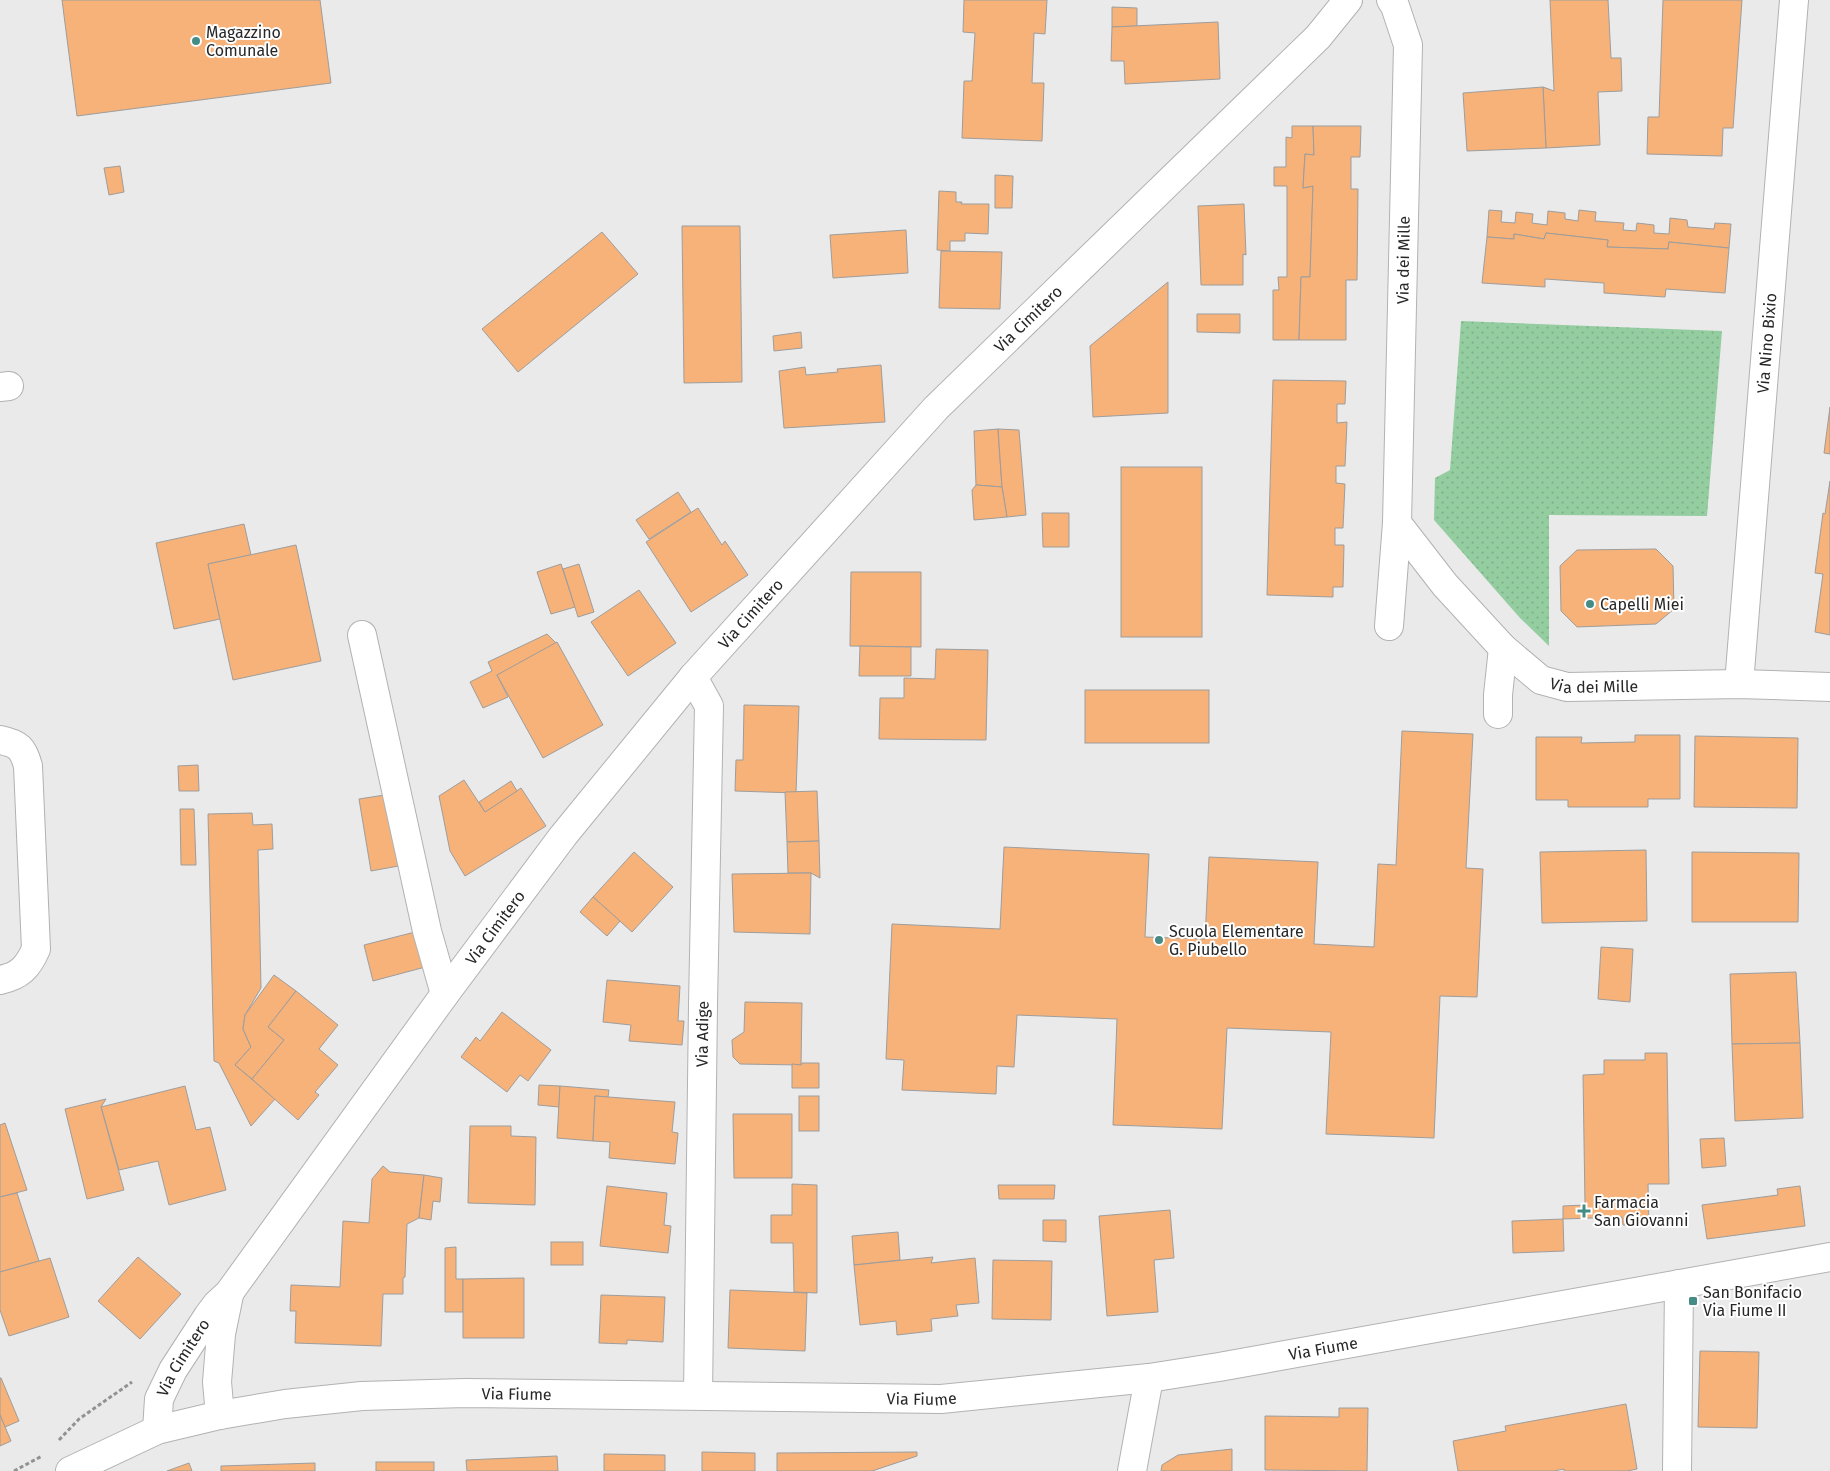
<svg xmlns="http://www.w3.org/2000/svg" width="1830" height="1471" font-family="'Fira Sans',sans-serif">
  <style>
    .green { fill: url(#green-dots) }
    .building { fill: #f6b279; stroke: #9e9d9c }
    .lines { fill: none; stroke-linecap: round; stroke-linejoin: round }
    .minor-casing { stroke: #b1b2b3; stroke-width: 30 }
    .tertiary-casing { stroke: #b1b2b3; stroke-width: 30 }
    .secondary-casing { stroke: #b1b2b3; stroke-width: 30 }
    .path { stroke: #929293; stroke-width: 3; stroke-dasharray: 4 2.5; stroke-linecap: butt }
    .minor { stroke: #fff; stroke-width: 28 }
    .tertiary { stroke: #fff; stroke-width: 28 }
    .secondary { stroke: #fff; stroke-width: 28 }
    .poi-dot { fill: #458c86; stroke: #fff; stroke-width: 2 }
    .labels { text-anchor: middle; stroke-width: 4; stroke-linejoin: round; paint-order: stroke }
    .poi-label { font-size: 16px; fill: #272728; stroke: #fff; text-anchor: start }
    .street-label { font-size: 16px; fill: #272728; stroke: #fff }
  </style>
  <defs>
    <pattern id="green-dots" width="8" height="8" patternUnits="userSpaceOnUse" patternTransform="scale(1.25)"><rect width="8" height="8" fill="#94cda0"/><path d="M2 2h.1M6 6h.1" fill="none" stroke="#80b08a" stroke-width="1.8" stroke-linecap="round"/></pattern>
  </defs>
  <rect width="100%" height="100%" fill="#eaeaeb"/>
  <path class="green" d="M 1461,321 L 1722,331 L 1707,516 L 1549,515 L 1549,646 L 1520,618 L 1434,520 L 1435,478 L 1450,470 Z"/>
  <g class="building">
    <path d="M 62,0 L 320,0 L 331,83 L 77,116 Z"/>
    <path d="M 964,0 L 1047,0 L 1045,34 L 1034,33 L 1032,83 L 1044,83 L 1042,141 L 962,138 L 964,81 L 972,81 L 975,33 L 963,32 Z"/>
    <path d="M 1550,0 L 1608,0 L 1611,58 L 1621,58 L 1622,91 L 1598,92 L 1600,145 L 1546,148 L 1543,87 L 1554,91 Z"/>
    <path d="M 1663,0 L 1742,0 L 1733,128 L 1723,128 L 1722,156 L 1647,154 L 1648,117 L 1659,117 Z"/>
    <path d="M 1112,7 L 1137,8 L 1137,26 L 1112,27 Z"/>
    <path d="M 1218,22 L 1220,79 L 1125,84 L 1124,61 L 1111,61 L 1112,27 Z"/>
    <path d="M 1543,87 L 1546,148 L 1467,151 L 1463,93 Z"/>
    <path d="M 1292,126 L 1313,126 L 1314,155 L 1305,154 L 1303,188 L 1313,186 L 1310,277 L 1301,277 L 1299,340 L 1273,340 L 1273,290 L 1279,290 L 1278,277 L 1287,277 L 1287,186 L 1274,186 L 1274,167 L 1286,167 L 1286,137 L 1292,138 Z"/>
    <path d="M 1313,126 L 1361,126 L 1360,157 L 1351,157 L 1351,189 L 1358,189 L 1357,280 L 1346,280 L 1346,340 L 1299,340 L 1301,277 L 1310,277 L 1313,186 L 1303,188 L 1305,154 L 1314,155 Z"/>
    <path d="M 120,166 L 124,192 L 109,195 L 104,168 Z"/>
    <path d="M 995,175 L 1013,176 L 1012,208 L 995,208 Z"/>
    <path d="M 939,191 L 956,192 L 956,202 L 962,202 L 961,204 L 989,204 L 988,234 L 965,233 L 965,241 L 950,241 L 950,251 L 937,250 Z"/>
    <path d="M 1244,204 L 1246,255 L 1243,254 L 1243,285 L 1201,285 L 1198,206 Z"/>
    <path d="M 1489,210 L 1502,211 L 1501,222 L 1515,223 L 1516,212 L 1533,214 L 1532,223 L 1547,225 L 1548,211 L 1565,213 L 1565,219 L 1578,221 L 1579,210 L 1596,212 L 1595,221 L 1624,223 L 1623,230 L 1636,231 L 1637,223 L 1654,225 L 1654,233 L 1669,234 L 1670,218 L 1687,220 L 1688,227 L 1714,229 L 1715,223 L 1731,224 L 1729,248 L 1669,242 L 1668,249 L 1607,247 L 1608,240 L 1546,233 L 1544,239 L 1514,234 L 1514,239 L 1487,237 Z"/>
    <path d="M 682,226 L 740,226 L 742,382 L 684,383 Z"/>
    <path d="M 906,230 L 908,273 L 833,278 L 830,235 Z"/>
    <path d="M 602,232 L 638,274 L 518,372 L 482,329 Z"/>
    <path d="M 1546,233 L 1608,240 L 1607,247 L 1668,249 L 1669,242 L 1729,248 L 1725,293 L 1666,289 L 1665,297 L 1604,293 L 1604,283 L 1545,279 L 1545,287 L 1482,283 L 1487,237 L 1514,239 L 1514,234 L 1544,239 Z"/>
    <path d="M 941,251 L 1002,252 L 1000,309 L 939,308 Z"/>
    <path d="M 1168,282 L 1168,413 L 1093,417 L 1090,346 Z"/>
    <path d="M 1197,314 L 1240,314 L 1240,333 L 1197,332 Z"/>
    <path d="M 801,332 L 802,348 L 774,351 L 773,336 Z"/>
    <path d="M 881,365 L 885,422 L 784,428 L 779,371 L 805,367 L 806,375 L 838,372 L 837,369 Z"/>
    <path d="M 1273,380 L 1346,381 L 1345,404 L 1337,404 L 1337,423 L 1347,422 L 1345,466 L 1336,466 L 1336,483 L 1345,484 L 1343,528 L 1335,528 L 1335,545 L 1344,545 L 1343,587 L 1333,587 L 1333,597 L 1267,595 Z"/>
    <path d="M 1830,407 L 1830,454 L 1824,453 Z"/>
    <path d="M 998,429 L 1002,487 L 976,485 L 974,431 Z"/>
    <path d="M 998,429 L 1019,430 L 1026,515 L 1007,517 L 1002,487 Z"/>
    <rect x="1121" y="467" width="81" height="170"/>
    <path d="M 1830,481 L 1830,635 L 1815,632 L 1823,574 L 1815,573 L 1823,513 L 1825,514 Z"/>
    <path d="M 976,485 L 1002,487 L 1007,517 L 974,520 L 972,490 Z"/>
    <path d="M 678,492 L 691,512 L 649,539 L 636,520 Z"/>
    <path d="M 698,508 L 722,545 L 725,541 L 748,575 L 691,612 L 646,542 Z"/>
    <path d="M 1042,513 L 1069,513 L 1069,547 L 1043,547 Z"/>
    <path d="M 244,524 L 251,555 L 208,564 L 220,619 L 174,629 L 156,543 Z"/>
    <path d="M 296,545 L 321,661 L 233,680 L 208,564 Z"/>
    <path d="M 1656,549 L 1673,566 L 1674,609 L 1656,624 L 1577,627 L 1561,611 L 1560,566 L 1577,550 Z"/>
    <path d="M 561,564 L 575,607 L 551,614 L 537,572 Z"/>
    <path d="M 579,564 L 594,612 L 578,617 L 563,569 Z"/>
    <path d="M 851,572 L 921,572 L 921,647 L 850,646 Z"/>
    <path d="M 639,590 L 676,643 L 628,676 L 591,622 Z"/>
    <path d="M 547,634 L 559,646 L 497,675 L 508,697 L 483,708 L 470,682 L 492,671 L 488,662 Z"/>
    <path d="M 557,642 L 603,725 L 543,758 L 497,675 Z"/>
    <path d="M 860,646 L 911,647 L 911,676 L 859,676 Z"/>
    <path d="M 936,649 L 988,650 L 986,740 L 879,739 L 880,698 L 904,698 L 904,678 L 935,679 Z"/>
    <rect x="1085" y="690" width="124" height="53"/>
    <path d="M 744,705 L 799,706 L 796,793 L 735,791 L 736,760 L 743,760 Z"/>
    <path d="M 1402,731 L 1473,734 L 1466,868 L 1483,869 L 1477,997 L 1440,996 L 1434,1138 L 1326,1134 L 1331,1032 L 1227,1028 L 1222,1129 L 1113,1125 L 1117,1019 L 1017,1015 L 1014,1067 L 997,1066 L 996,1094 L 902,1090 L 904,1060 L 886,1059 L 892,924 L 1000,929 L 1004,847 L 1149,854 L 1145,937 L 1205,939 L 1209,857 L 1318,862 L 1314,944 L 1374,947 L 1378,864 L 1396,865 Z"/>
    <path d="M 1635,735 L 1680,735 L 1680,799 L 1648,799 L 1648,807 L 1568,807 L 1568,800 L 1536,800 L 1536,737 L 1582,737 L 1581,743 L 1635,742 Z"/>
    <path d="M 1695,736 L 1798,738 L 1797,808 L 1694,807 Z"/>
    <path d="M 198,765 L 199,791 L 179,791 L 178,766 Z"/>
    <path d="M 464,780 L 485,812 L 521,788 L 546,826 L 465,876 L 450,851 L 439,796 Z"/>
    <path d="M 511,781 L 517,791 L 485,812 L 479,802 Z"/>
    <path d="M 817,791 L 819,841 L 787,842 L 785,792 Z"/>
    <path d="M 391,794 L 404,865 L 371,871 L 359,799 Z"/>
    <path d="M 180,809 L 194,809 L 196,865 L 181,865 Z"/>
    <path d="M 252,813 L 253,825 L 272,824 L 273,849 L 258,850 L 261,988 L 245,1015 L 243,1029 L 251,1047 L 235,1065 L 275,1099 L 251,1126 L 219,1063 L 214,1061 L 208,814 Z"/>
    <path d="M 819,841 L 820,878 L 811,873 L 788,873 L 787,842 Z"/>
    <path d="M 1646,850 L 1647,921 L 1542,923 L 1540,852 Z"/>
    <path d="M 634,852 L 673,887 L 632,932 L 593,897 Z"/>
    <path d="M 1692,852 L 1799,853 L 1798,922 L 1692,922 Z"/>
    <path d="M 811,873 L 810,934 L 734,932 L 732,874 Z"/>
    <path d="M 593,897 L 620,921 L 607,936 L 580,912 Z"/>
    <path d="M 419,931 L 429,966 L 373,981 L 364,945 Z"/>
    <path d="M 1601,947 L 1633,949 L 1630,1002 L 1598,999 Z"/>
    <path d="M 1796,972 L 1800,1043 L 1732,1044 L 1730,974 Z"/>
    <path d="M 274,975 L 296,991 L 268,1027 L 284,1040 L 252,1079 L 235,1065 L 251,1047 L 243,1029 L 245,1015 Z"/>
    <path d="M 607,980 L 680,986 L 678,1021 L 684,1021 L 682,1045 L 629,1041 L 631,1025 L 603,1022 Z"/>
    <path d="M 296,991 L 338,1025 L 319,1049 L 338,1065 L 315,1092 L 319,1095 L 298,1120 L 252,1079 L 284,1040 L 268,1027 Z"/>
    <path d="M 745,1002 L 802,1003 L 801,1065 L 740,1064 L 733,1057 L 732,1040 L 744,1032 Z"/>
    <path d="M 502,1012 L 551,1050 L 528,1081 L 520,1075 L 507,1092 L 461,1057 L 476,1037 L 480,1041 Z"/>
    <path d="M 1800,1043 L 1803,1118 L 1735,1121 L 1732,1044 Z"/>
    <path d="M 1645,1053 L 1667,1053 L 1669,1184 L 1648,1184 L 1649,1225 L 1623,1225 L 1622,1217 L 1563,1219 L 1563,1206 L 1585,1205 L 1583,1075 L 1604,1074 L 1604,1060 L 1645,1060 Z"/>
    <path d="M 802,1063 L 819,1063 L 819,1088 L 792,1088 L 792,1064 L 801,1065 Z"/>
    <path d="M 539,1085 L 560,1086 L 559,1107 L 538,1105 Z"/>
    <path d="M 185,1086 L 196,1130 L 210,1127 L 226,1190 L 169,1205 L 158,1161 L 119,1170 L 101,1107 Z"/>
    <path d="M 560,1086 L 609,1090 L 608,1097 L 595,1096 L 593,1141 L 557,1138 Z"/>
    <path d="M 595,1096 L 675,1102 L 672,1132 L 678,1133 L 675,1164 L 609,1158 L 610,1142 L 593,1141 Z"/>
    <rect x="799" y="1096" width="20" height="35"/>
    <path d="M 106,1099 L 101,1107 L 124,1190 L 87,1199 L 65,1109 Z"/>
    <path d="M 733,1114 L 792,1114 L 792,1178 L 734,1178 Z"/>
    <path d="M 5,1123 L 27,1190 L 0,1197 L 0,1125 Z"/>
    <path d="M 470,1126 L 511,1126 L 511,1136 L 536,1137 L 535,1205 L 468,1203 Z"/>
    <path d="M 1724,1138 L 1726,1166 L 1702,1168 L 1700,1139 Z"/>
    <path d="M 383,1166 L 390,1172 L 424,1175 L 419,1218 L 407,1224 L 405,1277 L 403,1278 L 403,1294 L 383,1294 L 381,1346 L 295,1343 L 296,1311 L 290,1311 L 291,1285 L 340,1287 L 343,1221 L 369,1223 L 372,1179 Z"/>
    <path d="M 424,1175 L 442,1178 L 440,1202 L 433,1201 L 431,1220 L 419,1218 Z"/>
    <path d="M 792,1184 L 817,1185 L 817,1293 L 794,1292 L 793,1243 L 771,1243 L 771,1215 L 792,1215 Z"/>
    <path d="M 998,1185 L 1055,1185 L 1054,1199 L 999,1199 Z"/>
    <path d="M 607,1186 L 667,1193 L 664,1225 L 671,1226 L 668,1253 L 600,1246 Z"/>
    <path d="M 1800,1186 L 1805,1226 L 1707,1239 L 1702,1205 L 1778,1195 L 1777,1189 Z"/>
    <path d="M 17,1193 L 39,1261 L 0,1272 L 0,1197 Z"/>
    <path d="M 1170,1210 L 1174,1258 L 1154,1260 L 1158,1312 L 1107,1316 L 1099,1216 Z"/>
    <path d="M 1563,1219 L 1564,1251 L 1513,1253 L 1512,1221 Z"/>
    <path d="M 1043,1220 L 1066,1220 L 1066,1242 L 1043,1241 Z"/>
    <path d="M 898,1232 L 900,1260 L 854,1265 L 852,1236 Z"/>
    <rect x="551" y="1242" width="32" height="23"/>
    <path d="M 456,1247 L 456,1279 L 463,1279 L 463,1312 L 445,1312 L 445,1248 Z"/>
    <path d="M 138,1257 L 181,1294 L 140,1339 L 98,1301 Z"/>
    <path d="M 933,1257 L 931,1263 L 975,1258 L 979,1303 L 956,1305 L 958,1316 L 931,1319 L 932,1331 L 897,1335 L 896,1321 L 860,1325 L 854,1265 Z"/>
    <path d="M 50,1258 L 69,1317 L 9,1336 L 0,1310 L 0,1272 Z"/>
    <path d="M 993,1260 L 1052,1261 L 1051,1320 L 992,1319 Z"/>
    <path d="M 524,1278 L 524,1338 L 463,1338 L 463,1279 Z"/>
    <path d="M 730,1290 L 807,1293 L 805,1351 L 728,1348 Z"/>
    <path d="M 601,1295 L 665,1297 L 663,1342 L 627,1340 L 627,1344 L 599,1343 Z"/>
    <path d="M 1700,1351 L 1759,1352 L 1757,1428 L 1698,1427 Z"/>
    <path d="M 0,1378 L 1,1378 L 19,1421 L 5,1427 L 0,1415 Z"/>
    <path d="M 1626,1404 L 1637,1469 L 1627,1471 L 1564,1471 L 1564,1469 L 1554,1471 L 1458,1471 L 1453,1441 L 1506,1431 L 1505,1426 Z"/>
    <path d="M 1339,1408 L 1368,1408 L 1367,1471 L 1265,1470 L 1265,1416 L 1339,1417 Z"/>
    <path d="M 0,1415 L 11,1441 L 0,1446 Z"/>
    <path d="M 1232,1449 L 1232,1471 L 1161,1471 L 1162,1465 L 1178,1455 Z"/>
    <path d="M 702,1452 L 755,1453 L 755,1471 L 702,1471 Z"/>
    <path d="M 917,1452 L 917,1456 L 872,1471 L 777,1471 L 777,1453 Z"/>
    <path d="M 604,1454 L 665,1455 L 665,1471 L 604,1471 Z"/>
    <path d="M 557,1456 L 558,1471 L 467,1471 L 466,1460 Z"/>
    <rect x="376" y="1462" width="58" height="9"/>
    <path d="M 189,1463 L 192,1471 L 167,1471 Z"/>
    <path d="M 315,1463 L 315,1471 L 221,1471 L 221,1466 Z"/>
  </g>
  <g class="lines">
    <defs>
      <g id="minor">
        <path id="s1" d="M 1391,0 L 1395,6 L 1408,45 L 1397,523 L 1445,585 L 1503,648 L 1541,680 L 1567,687 L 1739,684 L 1830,687"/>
        <path d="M 0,387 L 9,386"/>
        <path d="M 1389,626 L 1397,523"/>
        <path d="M 362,635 L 427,931 L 445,994"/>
        <path d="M 693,677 L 709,706 L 703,1005 L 698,1395"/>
        <path id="s2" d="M 1739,684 L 1794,0"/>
        <path d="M 1498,714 L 1498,695 L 1503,648"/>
        <path d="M 0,740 C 19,744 23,748 28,766 L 36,949 C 28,967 20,976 0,980"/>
        <path d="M 1132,1471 L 1149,1378"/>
        <path d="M 1677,1471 L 1679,1284"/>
      </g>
      <g id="tertiary">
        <path d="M 220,1415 L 217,1382 L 221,1334 L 229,1295"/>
        <path id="s3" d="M 157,1430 L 159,1399 L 173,1370 L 208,1316 L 217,1304 L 229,1293 L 445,994 L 563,836 L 693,677 L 936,408 L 1318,37 L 1348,0"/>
      </g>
      <g id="secondary">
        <path id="s4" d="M 70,1471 L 157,1430 L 220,1415 L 285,1404 L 362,1396 L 465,1393 L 941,1399 L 1149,1378 L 1219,1367 L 1830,1257"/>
      </g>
    </defs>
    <use href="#minor" class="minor-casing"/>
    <use href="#tertiary" class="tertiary-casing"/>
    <use href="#secondary" class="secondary-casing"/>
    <g class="path">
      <path d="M 59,1440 L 79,1419 L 132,1382"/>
      <path d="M 14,1471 L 42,1456"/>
    </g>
    <use href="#minor" class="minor"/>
    <use href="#tertiary" class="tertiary"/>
    <use href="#secondary" class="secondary"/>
  </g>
  <g class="poi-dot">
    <circle cx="196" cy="41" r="5"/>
    <circle cx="1590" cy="604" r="5"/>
    <circle cx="1159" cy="940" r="5"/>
    <path d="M1581.5 1203.5h5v5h5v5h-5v5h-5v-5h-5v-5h5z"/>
    <rect x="1688" y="1296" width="10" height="10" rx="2.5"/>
  </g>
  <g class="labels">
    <g class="poi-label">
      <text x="206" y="38">Magazzino<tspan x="206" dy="18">Comunale</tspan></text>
      <text x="1600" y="610">Capelli Miei</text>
      <text x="1169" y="937">Scuola Elementare<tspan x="1169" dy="18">G. Piubello</tspan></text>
      <text x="1594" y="1208">Farmacia<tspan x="1594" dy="18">San Giovanni</tspan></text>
      <text x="1703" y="1298">San Bonifacio<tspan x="1703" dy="18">Via Fiume II</tspan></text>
    </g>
    <g class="street-label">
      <text transform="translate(1403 260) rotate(-89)" y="6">Via dei Mille</text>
      <text dy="6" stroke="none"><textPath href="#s3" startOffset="1421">Via Cimitero</textPath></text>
      <text dy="6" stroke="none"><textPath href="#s2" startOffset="342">Via Nino Bixio</textPath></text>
      <text dy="6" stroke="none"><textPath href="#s3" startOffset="1016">Via Cimitero</textPath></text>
      <text dy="6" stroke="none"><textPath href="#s1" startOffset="794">Via dei Mille</textPath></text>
      <text dy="6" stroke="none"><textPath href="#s3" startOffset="611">Via Cimitero</textPath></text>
      <text transform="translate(702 1034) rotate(-89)" y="6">Via Adige</text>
      <text dy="6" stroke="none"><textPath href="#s4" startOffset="1269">Via Fiume</textPath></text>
      <text dy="6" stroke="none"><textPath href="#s3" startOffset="79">Via Cimitero</textPath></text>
      <text dy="6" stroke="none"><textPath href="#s4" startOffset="459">Via Fiume</textPath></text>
      <text dy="6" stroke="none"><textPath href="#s4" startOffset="864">Via Fiume</textPath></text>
    </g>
  </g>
</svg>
